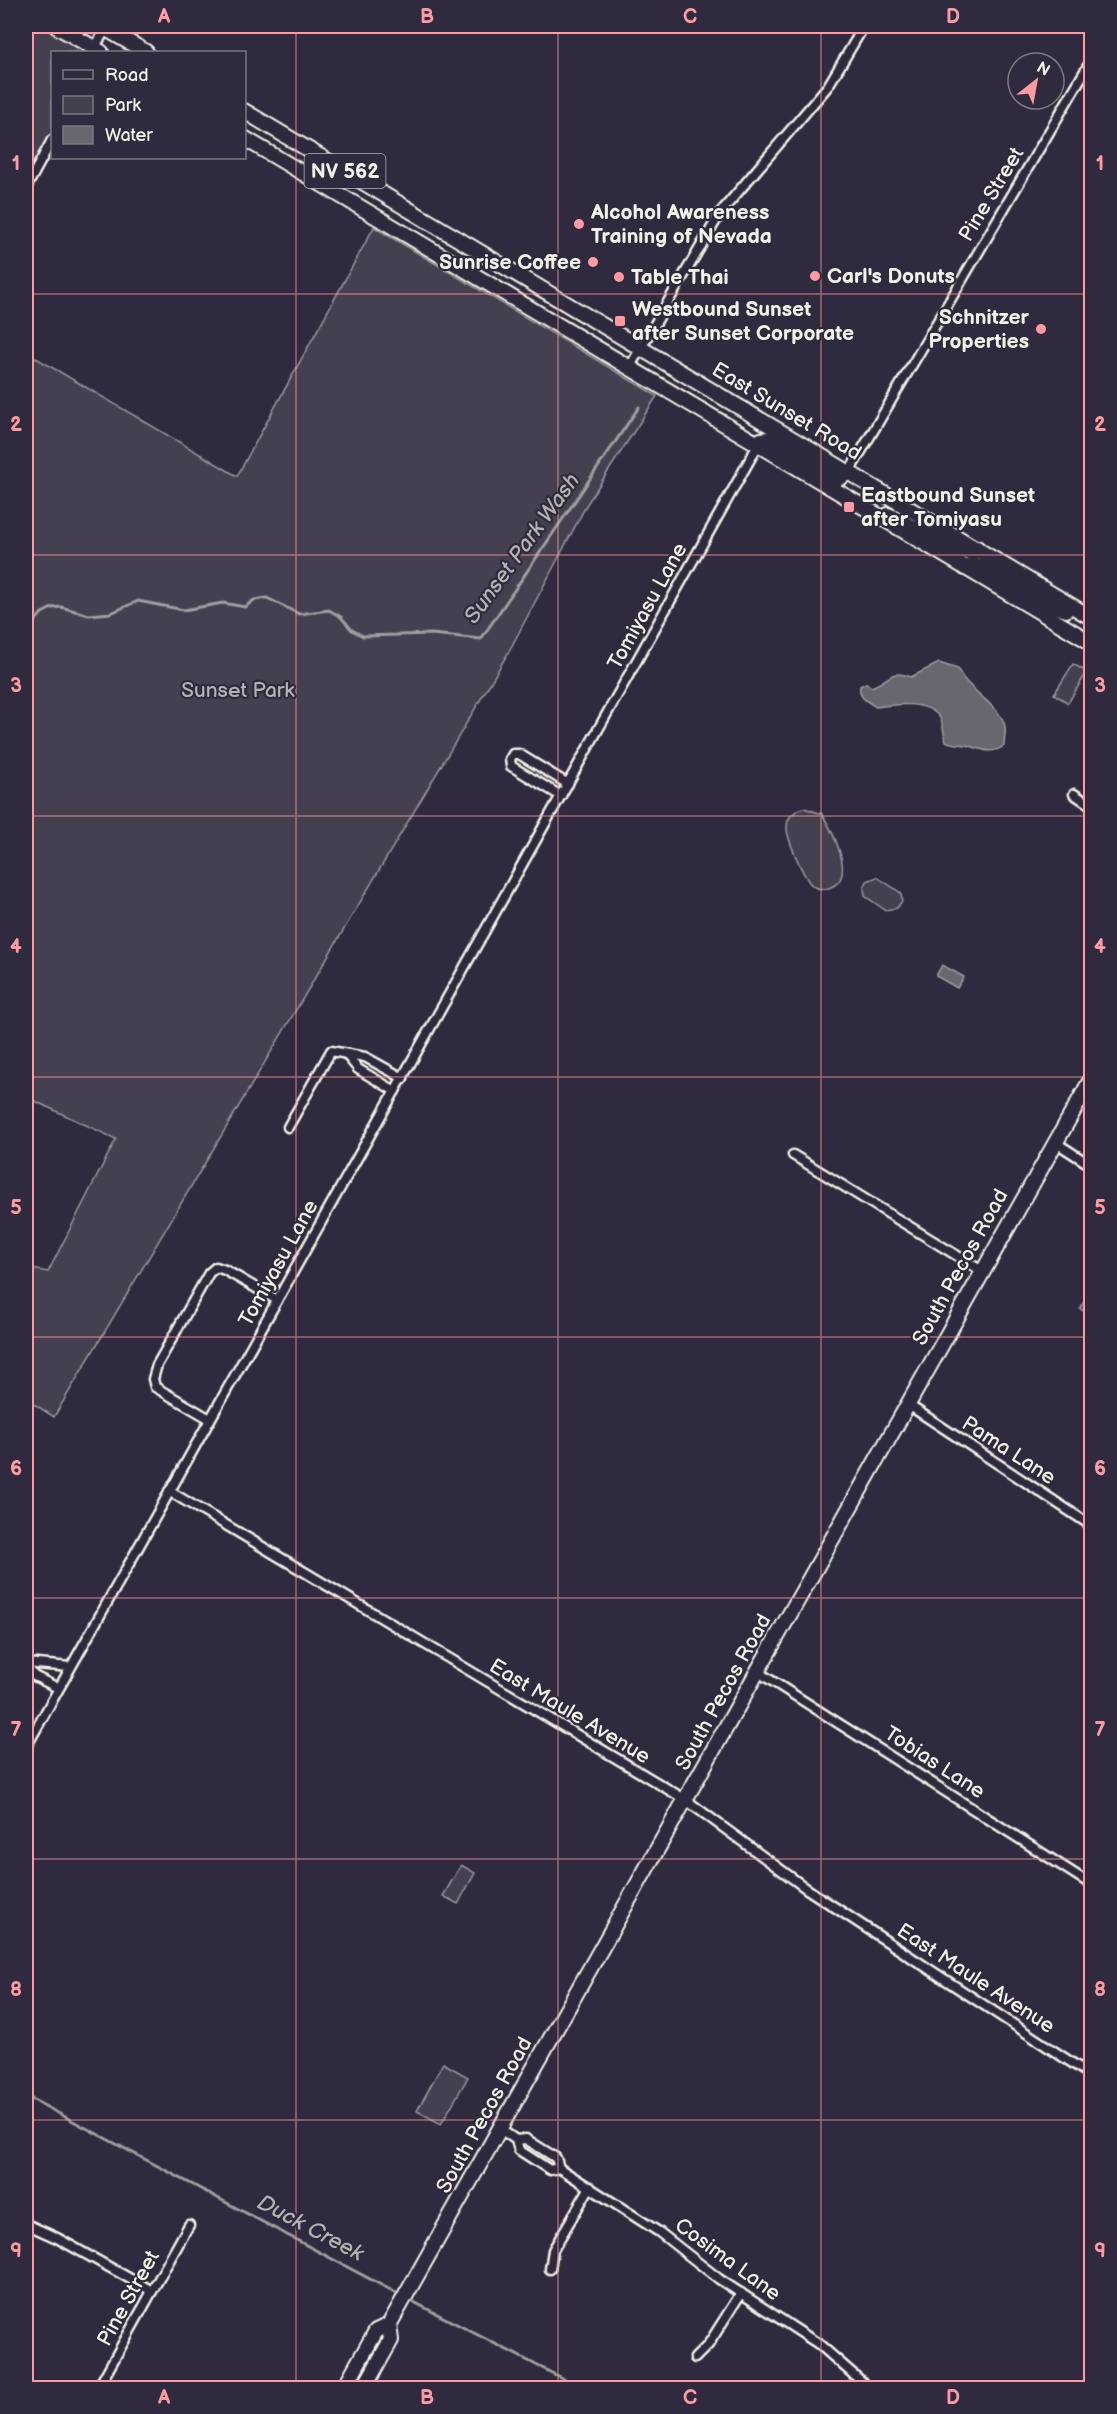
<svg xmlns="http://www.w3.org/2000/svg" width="1117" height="2414" font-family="'Balsamiq Sans',sans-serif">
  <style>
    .green { fill: #454050; stroke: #9c989c; stroke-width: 1.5 }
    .water { fill: #6a6670; stroke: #a19ea0; stroke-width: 1.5 }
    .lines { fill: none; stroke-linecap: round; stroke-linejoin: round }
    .stream { stroke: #a19ea0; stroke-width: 3 }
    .minor-casing { stroke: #f4f1e8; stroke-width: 13 }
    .primary-casing { stroke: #f4f1e8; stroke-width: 18 }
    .minor { stroke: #2f2a3d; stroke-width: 8 }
    .primary { stroke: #2f2a3d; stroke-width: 14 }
    .grid { fill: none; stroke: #ff9aa2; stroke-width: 1.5; stroke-opacity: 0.55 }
    .poi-dot { fill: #ff9aa2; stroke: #2f2a3d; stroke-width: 2 }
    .labels { text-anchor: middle; stroke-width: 4.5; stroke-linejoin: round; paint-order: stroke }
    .shield { fill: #2f2a3d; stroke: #b9b5b5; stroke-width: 1.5 }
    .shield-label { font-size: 20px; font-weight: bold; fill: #f4f1e8 }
    .street-label { font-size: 21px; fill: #f4f1e8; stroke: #2f2a3d }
    .poi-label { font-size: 21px; font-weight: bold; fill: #f4f1e8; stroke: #2f2a3d; text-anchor: start }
    .park-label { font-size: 21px; fill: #b7b3b3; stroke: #2f2a3d }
    .water-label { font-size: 22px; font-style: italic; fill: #b6b2b2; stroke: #2f2a3d }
    .neatline { fill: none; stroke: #ff9aa2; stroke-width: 2 }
    .grid-label { font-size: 20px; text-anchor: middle; font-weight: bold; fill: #ff9aa2 }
  </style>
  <rect width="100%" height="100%" fill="#2f2a3d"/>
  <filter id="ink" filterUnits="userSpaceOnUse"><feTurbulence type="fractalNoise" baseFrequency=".0167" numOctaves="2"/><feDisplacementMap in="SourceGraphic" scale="12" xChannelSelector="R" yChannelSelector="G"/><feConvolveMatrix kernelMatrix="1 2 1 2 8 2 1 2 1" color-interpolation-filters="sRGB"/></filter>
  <g filter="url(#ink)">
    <g class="green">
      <path d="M 26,26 L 101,26 L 106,29 L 90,52 L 52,52 L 52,140 L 26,188 Z"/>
      <path d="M 374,227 L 657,396 L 587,504 L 507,655 L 54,1417 L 26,1399 L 26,1268 L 48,1272 L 116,1139 L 26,1097 L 26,352 L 237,476 Z"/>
      <path d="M 1073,664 L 1087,672 L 1068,703 L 1054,694 Z"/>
      <path d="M 804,808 L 822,814 C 832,830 857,877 831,887 C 825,890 818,889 813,886 C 805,881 786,837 787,827 C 787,817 794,811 804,808 Z"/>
      <path d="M 877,877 L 901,893 L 902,901 L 897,908 L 885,910 L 865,896 L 864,888 L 867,881 Z"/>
      <path d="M 1091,1288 L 1091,1315 L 1080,1309 Z"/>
      <path d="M 461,1865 L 475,1873 L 458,1904 L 443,1896 Z"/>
      <path d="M 443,2063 L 468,2077 L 441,2124 L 417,2111 Z"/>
    </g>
    <g class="water">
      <path d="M 939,663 L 958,669 C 966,690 1002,706 1005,727 C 1006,732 1004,740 1004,746 C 990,756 980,748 966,745 C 958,743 952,745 946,741 C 944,735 943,724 940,718 C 928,700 893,704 876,707 C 867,701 858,698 860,686 L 866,683 L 871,687 C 891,681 888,668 911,677 Z"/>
      <path d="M 942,965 L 964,977 L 957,988 L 936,976 Z"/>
    </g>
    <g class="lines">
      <g class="stream">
        <path d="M 26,631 L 42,613 L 52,608 L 61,607 L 89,615 L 111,613 L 138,601 L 184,610 L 223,603 L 245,607 L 254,600 L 267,598 L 299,614 L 329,610 L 341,617 L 352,630 L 363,636 L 432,634 L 481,639 L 639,407"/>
        <path d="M 26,2096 L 400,2295"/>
        <path d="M 408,2299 L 581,2388"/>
      </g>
      <defs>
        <g id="minor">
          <path d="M 92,51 L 106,29"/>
          <path d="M 26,188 L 52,140"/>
          <path d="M 629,368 L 721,212 L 828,86 L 864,26"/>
          <path d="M 849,472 L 1092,59"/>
          <path d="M 1074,794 L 1092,806"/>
          <path d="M 561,796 L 511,766 L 510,759 L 513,754 L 519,754 L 568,784"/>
          <path d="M 346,1054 L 358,1069 L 395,1091"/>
          <path d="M 288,1127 L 331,1051 L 365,1057 L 403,1078"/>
          <path d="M 1055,1142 L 1092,1166"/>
          <path d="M 793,1155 L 982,1271"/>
          <path d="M 907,1404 L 1092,1526"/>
          <path d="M 210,1419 L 155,1387 L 153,1379 L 157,1365 L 209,1273 L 216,1267 L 225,1270 L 277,1300"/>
          <path d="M 169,1491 L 686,1800 L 807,1889 L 1092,2076"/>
          <path d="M 26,1663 L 70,1667"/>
          <path d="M 26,1665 L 34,1676 L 58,1688"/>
          <path d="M 758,1672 L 1092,1885"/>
          <path d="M 26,1747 L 758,445"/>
          <path d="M 500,2129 L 516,2140 L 526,2139 L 556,2158 L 559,2168"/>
          <path d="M 516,2140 L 519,2150 L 550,2170 L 559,2168 L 659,2232 L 719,2279 L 820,2345 L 869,2388"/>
          <path d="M 26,2224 L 57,2238 L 152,2291"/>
          <path d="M 550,2269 L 553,2250 L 590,2187"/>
          <path d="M 695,2358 L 708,2345 L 741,2293"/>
          <path d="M 98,2388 L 189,2225"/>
        </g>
        <g id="primary">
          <path d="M 56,26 L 101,52"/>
          <path d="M 101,26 L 146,52"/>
          <path d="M 244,111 L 1092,618"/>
          <path d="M 244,138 L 1092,643"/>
          <path d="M 758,445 L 761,440 L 769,439 L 840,478 L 849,472"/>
          <path d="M 888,515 C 915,525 947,552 974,553 L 977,548"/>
          <path d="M 965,568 C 984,556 1023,591 1040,600 C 1048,604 1058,607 1066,610"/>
          <path d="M 344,2388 L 376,2331 L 389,2325 L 1092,1078"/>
          <path d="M 364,2388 L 391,2340 L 389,2325"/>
        </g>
      </defs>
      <use href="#minor" class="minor-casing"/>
      <use href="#primary" class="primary-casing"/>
      <use href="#minor" class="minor"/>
      <use href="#primary" class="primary"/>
    </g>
  </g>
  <path class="grid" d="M 296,26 L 296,2388M 558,26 L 558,2388M 821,26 L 821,2388M 26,294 L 1092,294M 26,555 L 1092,555M 26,816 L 1092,816M 26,1077 L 1092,1077M 26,1337 L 1092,1337M 26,1598 L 1092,1598M 26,1859 L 1092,1859M 26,2120 L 1092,2120"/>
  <g class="poi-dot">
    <circle cx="579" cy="224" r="6"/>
    <circle cx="593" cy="262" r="6"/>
    <circle cx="815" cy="276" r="6"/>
    <circle cx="619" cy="277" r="6"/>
    <rect x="614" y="315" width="12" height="12" rx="3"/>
    <circle cx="1041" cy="329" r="6"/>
    <rect x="843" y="501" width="12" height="12" rx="3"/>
  </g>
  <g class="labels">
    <rect class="shield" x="304.5" y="154" width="81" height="34" rx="4.5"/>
    <g class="shield-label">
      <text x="345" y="178">NV 562</text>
    </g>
    <g class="street-label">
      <text transform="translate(991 194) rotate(-59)" y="7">Pine Street</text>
      <text transform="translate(787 411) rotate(31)" y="7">East Sunset Road</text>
      <text transform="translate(647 606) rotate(-61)" y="7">Tomiyasu Lane</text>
      <text transform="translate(278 1263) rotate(-61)" y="7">Tomiyasu Lane</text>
      <text transform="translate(960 1267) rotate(-61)" y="7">South Pecos Road</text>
      <text transform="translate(1009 1450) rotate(33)" y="7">Pama Lane</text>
      <text transform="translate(723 1692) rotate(-61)" y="7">South Pecos Road</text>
      <text transform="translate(570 1711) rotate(31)" y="7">East Maule Avenue</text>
      <text transform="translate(935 1762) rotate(33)" y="7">Tobias Lane</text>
      <text transform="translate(976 1978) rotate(33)" y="7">East Maule Avenue</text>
      <text transform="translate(484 2115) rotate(-61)" y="7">South Pecos Road</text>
      <text transform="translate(728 2259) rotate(36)" y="7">Cosima Lane</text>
      <text transform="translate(128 2298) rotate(-61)" y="7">Pine Street</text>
    </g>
    <g class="poi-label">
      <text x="591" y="219">Alcohol Awareness<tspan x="591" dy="24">Training of Nevada</tspan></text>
      <text x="581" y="269" text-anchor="end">Sunrise Coffee</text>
      <text x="827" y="283">Carl's Donuts</text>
      <text x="631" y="284">Table Thai</text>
      <text x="632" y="316">Westbound Sunset<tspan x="632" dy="24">after Sunset Corporate</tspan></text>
      <text x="1029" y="324" text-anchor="end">Schnitzer<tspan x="1029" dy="24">Properties</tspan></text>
      <text x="861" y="502">Eastbound Sunset<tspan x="861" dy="24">after Tomiyasu</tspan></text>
    </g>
    <g class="park-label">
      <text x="238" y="697">Sunset Park</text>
    </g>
    <g class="water-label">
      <text transform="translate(521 548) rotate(-54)" y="8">Sunset Park Wash</text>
      <text transform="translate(311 2227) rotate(28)" y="8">Duck Creek</text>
    </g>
  </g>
  <rect width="1117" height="2414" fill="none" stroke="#2f2a3d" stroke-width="66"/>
  <rect x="51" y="51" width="195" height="108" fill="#2f2a3d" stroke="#7e7a81" stroke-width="1.5"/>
  <rect x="63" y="70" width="30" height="9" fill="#2f2a3d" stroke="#7e7a81" stroke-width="1.5"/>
  <text x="105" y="81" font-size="18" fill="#f4f1e8">Road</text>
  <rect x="63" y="96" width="30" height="18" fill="#454050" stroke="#7e7a81" stroke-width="1.5"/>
  <text x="105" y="111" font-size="18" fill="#f4f1e8">Park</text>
  <rect x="63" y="126" width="30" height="18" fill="#6a6670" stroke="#7e7a81" stroke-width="1.5"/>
  <text x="105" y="141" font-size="18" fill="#f4f1e8">Water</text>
  <g transform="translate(1036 81) rotate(31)"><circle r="28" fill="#2f2a3d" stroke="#7e7a81" stroke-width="1.5"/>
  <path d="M0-4.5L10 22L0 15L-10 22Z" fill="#ff9aa2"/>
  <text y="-9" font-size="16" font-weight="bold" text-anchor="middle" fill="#f4f1e8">N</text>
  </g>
  <rect x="33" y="33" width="1051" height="2348" class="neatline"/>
  <g class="grid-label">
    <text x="164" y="23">A</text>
    <text x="427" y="23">B</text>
    <text x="690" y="23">C</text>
    <text x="953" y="23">D</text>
    <text x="16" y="170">1</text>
    <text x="1100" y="170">1</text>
    <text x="16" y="431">2</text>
    <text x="1100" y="431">2</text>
    <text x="16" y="692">3</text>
    <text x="1100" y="692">3</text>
    <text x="16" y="953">4</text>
    <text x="1100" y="953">4</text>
    <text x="16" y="1214">5</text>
    <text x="1100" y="1214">5</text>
    <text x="16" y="1475">6</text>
    <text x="1100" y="1475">6</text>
    <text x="16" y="1736">7</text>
    <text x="1100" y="1736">7</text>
    <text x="16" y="1996">8</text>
    <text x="1100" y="1996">8</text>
    <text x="16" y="2257">9</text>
    <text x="1100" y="2257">9</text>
    <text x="164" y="2404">A</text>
    <text x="427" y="2404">B</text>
    <text x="690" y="2404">C</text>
    <text x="953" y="2404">D</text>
  </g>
</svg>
